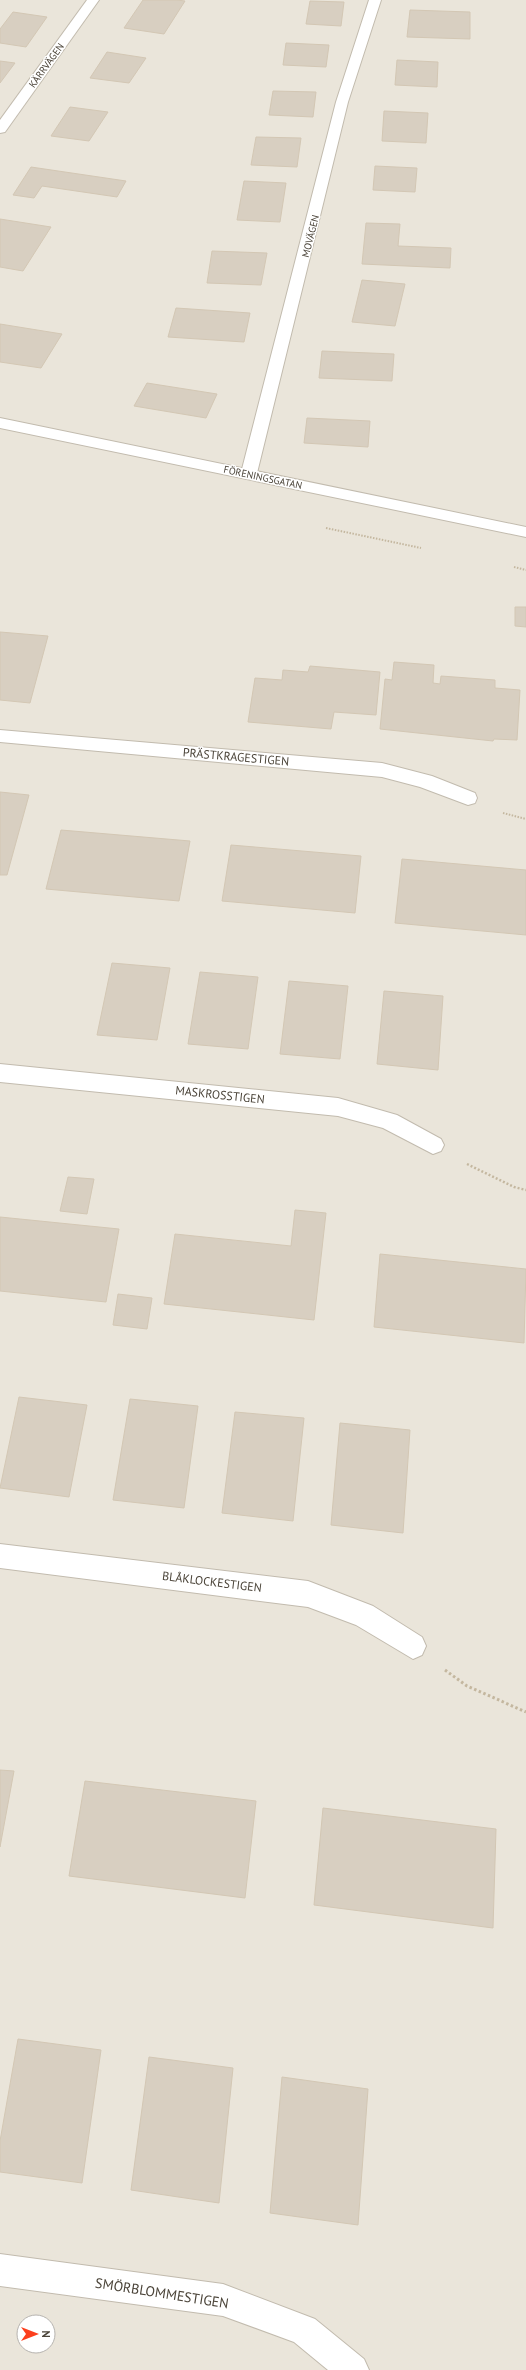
<svg xmlns="http://www.w3.org/2000/svg" width="526" height="2370" font-family="'PT Sans',sans-serif">
  <style>
    .residential { fill: #eae5da; fill-rule: evenodd }
    .building { fill: #d8cfc1; stroke: #d3c7b4 }
    .lines { fill: none; stroke-linecap: round; stroke-linejoin: round }
    .minor-casing { stroke: #c2bbae; stroke-width: 2 }
    .tertiary-casing { stroke: #c2bbae; stroke-width: 2 }
    .path-far2 { stroke: #c4b79f; stroke-width: 2; stroke-dasharray: 1.5 1.5; stroke-linecap: butt }
    .path-far1 { stroke: #c4b79f; stroke-width: 2.5; stroke-dasharray: 2 2; stroke-linecap: butt }
    .path { stroke: #c4b79f; stroke-width: 3; stroke-dasharray: 2.5 2.5; stroke-linecap: butt }
    .minor { fill: #fff; fill-rule: evenodd }
    .tertiary { fill: #fff; fill-rule: evenodd }
    .labels { text-anchor: middle; stroke-width: 3; stroke-linejoin: round; paint-order: stroke }
    .far-street-label { font-size: 10px; fill: #4b4439; stroke: #fff }
    .street-label { font-size: 12px; fill: #4b4439; stroke: #fff }
    .near-street-label { font-size: 14px; fill: #4b4439; stroke: #fff }
  </style>
  <rect width="100%" height="100%" fill="#f6f3ec"/>
  <path class="residential" d="M 0,0 L 526,0 L 526,2370 L 0,2370 ZM 24,2322 L 48,2322 L 48,2346 L 24,2346 Z"/>
  <g class="building">
    <path d="M 143,0 L 177,0 L 185,1 L 164,34 L 124,28 Z"/>
    <path d="M 310,1 L 344,2 L 341,26 L 306,24 Z"/>
    <path d="M 410,10 L 470,12 L 470,39 L 407,37 Z"/>
    <path d="M 13,12 L 47,17 L 26,47 L 0,43 L 0,29 Z"/>
    <path d="M 286,43 L 329,45 L 326,67 L 283,65 Z"/>
    <path d="M 107,52 L 146,58 L 129,83 L 90,78 Z"/>
    <path d="M 397,60 L 438,62 L 437,87 L 395,85 Z"/>
    <path d="M 0,61 L 15,63 L 0,83 Z"/>
    <path d="M 273,91 L 316,92 L 313,117 L 269,115 Z"/>
    <path d="M 70,107 L 108,112 L 89,141 L 51,136 Z"/>
    <path d="M 384,111 L 428,113 L 426,143 L 382,141 Z"/>
    <path d="M 256,137 L 301,138 L 297,167 L 251,165 Z"/>
    <path d="M 375,166 L 417,168 L 415,192 L 373,190 Z"/>
    <path d="M 31,167 L 126,181 L 117,197 L 42,186 L 34,198 L 13,195 Z"/>
    <path d="M 244,181 L 286,183 L 280,222 L 237,220 Z"/>
    <path d="M 0,219 L 51,227 L 23,271 L 0,267 Z"/>
    <path d="M 366,223 L 400,224 L 398,246 L 451,248 L 450,268 L 362,264 Z"/>
    <path d="M 212,251 L 267,253 L 261,285 L 207,283 Z"/>
    <path d="M 362,280 L 405,284 L 395,326 L 352,322 Z"/>
    <path d="M 176,308 L 250,313 L 244,342 L 168,337 Z"/>
    <path d="M 0,324 L 62,334 L 41,368 L 0,362 Z"/>
    <path d="M 322,351 L 394,354 L 392,381 L 319,378 Z"/>
    <path d="M 147,383 L 217,394 L 206,418 L 134,406 Z"/>
    <path d="M 307,418 L 370,421 L 368,447 L 304,443 Z"/>
    <path d="M 515,607 L 526,607 L 526,627 L 515,626 Z"/>
    <path d="M 0,632 L 48,636 L 30,703 L 0,700 Z"/>
    <path d="M 394,662 L 434,665 L 433,683 L 440,684 L 441,676 L 495,680 L 495,688 L 520,690 L 517,740 L 494,739 L 493,741 L 380,729 L 385,679 L 392,680 Z"/>
    <path d="M 310,666 L 380,672 L 376,715 L 334,712 L 331,729 L 248,722 L 255,678 L 282,680 L 283,670 L 308,672 Z"/>
    <path d="M 0,792 L 29,795 L 7,875 L 0,875 Z"/>
    <path d="M 61,830 L 190,841 L 179,901 L 46,889 Z"/>
    <path d="M 231,845 L 361,856 L 355,913 L 222,901 Z"/>
    <path d="M 402,859 L 526,870 L 526,935 L 395,923 Z"/>
    <path d="M 112,963 L 170,968 L 157,1040 L 97,1035 Z"/>
    <path d="M 200,972 L 258,977 L 248,1049 L 188,1044 Z"/>
    <path d="M 289,981 L 348,986 L 340,1059 L 280,1054 Z"/>
    <path d="M 384,991 L 443,996 L 438,1070 L 377,1064 Z"/>
    <path d="M 68,1177 L 94,1179 L 87,1214 L 60,1211 Z"/>
    <path d="M 295,1210 L 326,1213 L 314,1320 L 164,1304 L 175,1234 L 291,1246 Z"/>
    <path d="M 0,1217 L 119,1229 L 106,1302 L 0,1291 Z"/>
    <path d="M 380,1254 L 526,1269 L 524,1343 L 374,1327 Z"/>
    <path d="M 118,1294 L 152,1298 L 147,1329 L 113,1325 Z"/>
    <path d="M 19,1397 L 87,1405 L 69,1497 L 0,1488 Z"/>
    <path d="M 130,1399 L 198,1406 L 184,1508 L 113,1500 Z"/>
    <path d="M 235,1412 L 304,1418 L 293,1521 L 222,1513 Z"/>
    <path d="M 340,1423 L 410,1430 L 403,1533 L 331,1525 Z"/>
    <path d="M 0,1770 L 14,1771 L 0,1847 Z"/>
    <path d="M 85,1781 L 256,1801 L 245,1898 L 69,1876 Z"/>
    <path d="M 323,1808 L 496,1829 L 493,1928 L 314,1905 Z"/>
    <path d="M 18,2039 L 101,2050 L 82,2183 L 0,2172 L 0,2141 Z"/>
    <path d="M 149,2057 L 233,2068 L 219,2203 L 131,2190 Z"/>
    <path d="M 282,2077 L 368,2089 L 358,2225 L 270,2213 Z"/>
  </g>
  <g class="lines">
    <defs>
      <g id="minor">
        <path d="M 87,0 L 99,0 L 5,132 L 0,133 L 0,120 Z"/>
        <path d="M 369,0 L 381,0 L 348,102 L 257,473 L 255,477 L 243,477 L 241,473 L 336,102 Z"/>
        <path d="M 0,730 L 382,763 L 432,776 L 475,793 L 477,798 L 475,803 L 468,805 L 420,787 L 382,777 L 0,742 Z"/>
        <path d="M 0,1064 L 338,1098 L 397,1115 L 441,1139 L 444,1145 L 441,1151 L 433,1154 L 383,1128 L 338,1116 L 0,1082 Z"/>
        <path d="M 0,1544 L 308,1581 L 373,1606 L 422,1637 L 426,1646 L 422,1655 L 413,1659 L 356,1625 L 308,1607 L 0,1568 Z"/>
        <path d="M 0,2254 L 223,2284 L 315,2319 L 364,2359 L 369,2370 L 328,2370 L 294,2342 L 223,2316 L 0,2286 Z"/>
      </g>
      <path id="tertiary" d="M 0,418 L 526,527 L 526,537 L 0,428 Z"/>
    </defs>
    <use href="#minor" class="minor-casing"/>
    <use href="#tertiary" class="tertiary-casing"/>
    <g class="path-far2">
      <path d="M 326,528 L 421,548"/>
      <path d="M 514,567 L 526,570"/>
      <path d="M 503,813 L 526,819"/>
    </g>
    <path class="path-far1" d="M 467,1164 L 514,1187 L 526,1190"/>
    <path class="path" d="M 445,1670 L 467,1686 L 526,1712"/>
    <use href="#minor" class="minor"/>
    <use href="#tertiary" class="tertiary"/>
  </g>
  <g class="labels">
    <g class="far-street-label">
      <text transform="translate(46 65) rotate(-54)" y="4">KÄRRVÄGEN</text>
      <text transform="translate(310 236) rotate(-76)" y="4">MOVÄGEN</text>
      <text transform="translate(263 477) rotate(12)" y="4">FÖRENINGSGATAN</text>
    </g>
    <g class="street-label">
      <text transform="translate(236 757) rotate(5)" y="4">PRÄSTKRAGESTIGEN</text>
      <text transform="translate(220 1095) rotate(6)" y="4">MASKROSSTIGEN</text>
      <text transform="translate(212 1582) rotate(7)" y="4">BLÅKLOCKESTIGEN</text>
    </g>
    <g class="near-street-label">
      <text transform="translate(162 2293) rotate(9)" y="5">SMÖRBLOMMESTIGEN</text>
    </g>
  </g>
  <g transform="translate(36 2334) rotate(90)"><circle r="19" fill="#ffffff" stroke="#b7b4b0"/>
  <path d="M0-3L7 15L0 10L-7 15Z" fill="#fc3f1d"/>
  <text y="-6" font-size="11" font-weight="bold" text-anchor="middle" fill="#4b4439">N</text>
  </g>
</svg>
